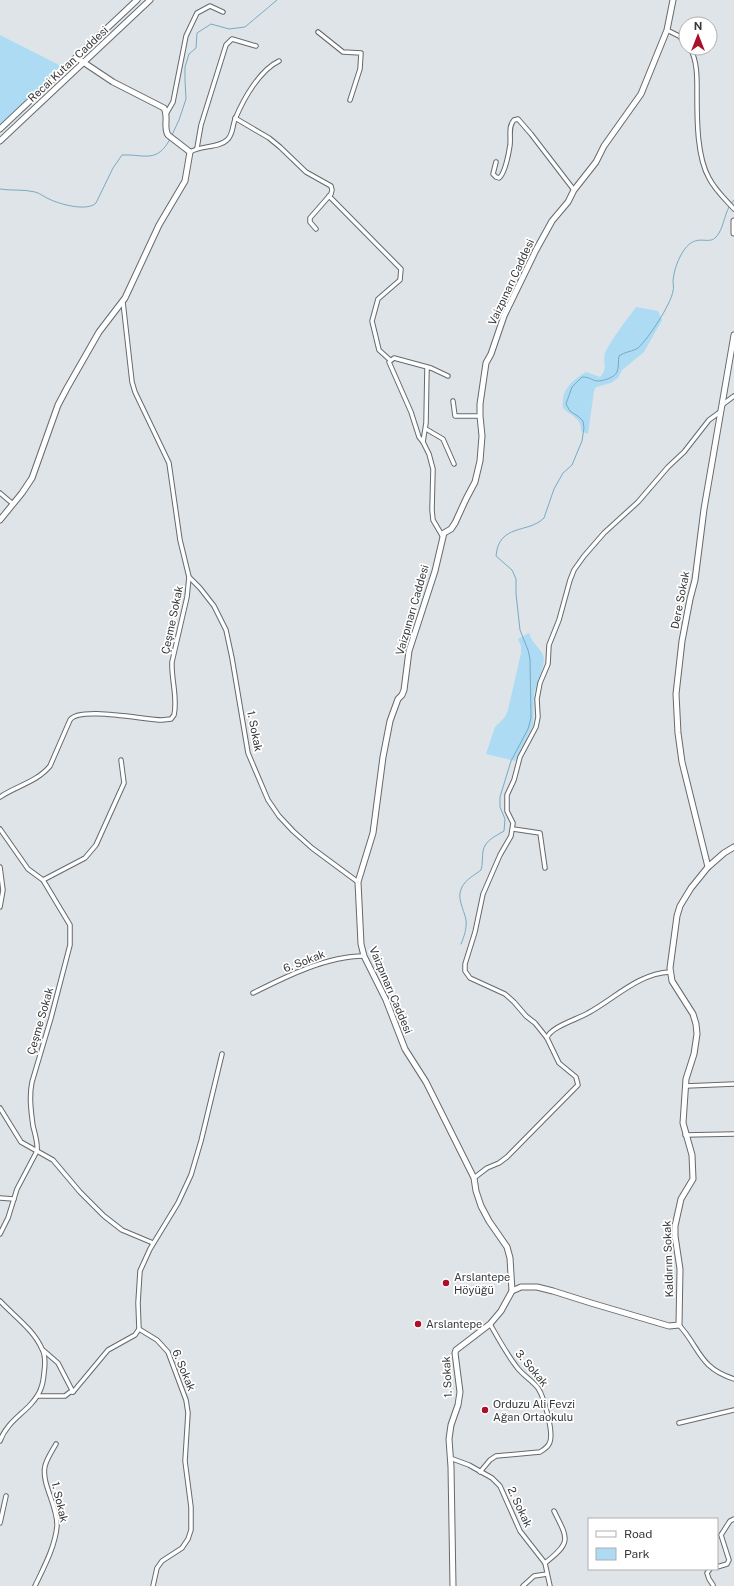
<svg xmlns="http://www.w3.org/2000/svg" width="734" height="1586" font-family="'Public Sans',sans-serif">
  <style>
    .green { fill: #acdbf3 }
    .lines { fill: none; stroke-linecap: round; stroke-linejoin: round }
    .stream { stroke: #79aac3; stroke-width: 1 }
    .street-casing { stroke: #656a6d; stroke-width: 5.5 }
    .secondary-casing { stroke: #656a6d; stroke-width: 7 }
    .street { stroke: #fff; stroke-width: 3.5 }
    .secondary { stroke: #fff; stroke-width: 5 }
    .poi-dot { fill: #a9112a; stroke: #fff; stroke-width: 1.5 }
    .labels { text-anchor: middle; stroke-width: 3.5; stroke-linejoin: round; paint-order: stroke }
    .street-label { font-size: 11px; fill: #36383a; stroke: #fff }
    .poi-label { font-size: 11px; fill: #36383a; stroke: #fff; text-anchor: start }
  </style>
  <rect width="100%" height="100%" fill="#dee4e8"/>
  <g class="green">
    <path d="M 0,35 L 61,66 L 0,127 Z"/>
    <path d="M 636,307 L 658,311 L 662,320 L 644,352 L 622,370 L 618,378 L 611,383 L 596,387 L 594,391 L 588,434 L 581,431 C 582,418 571,416 563,408 C 561,390 571,381 586,372 L 600,377 C 609,368 602,362 605,353 C 612,338 626,321 636,307 Z"/>
    <path d="M 529,633 L 532,640 L 542,653 L 544,658 L 543,666 L 534,693 L 533,725 L 515,761 L 486,754 L 495,727 L 505,717 L 508,710 L 521,653 L 521,646 L 518,639 Z"/>
  </g>
  <g class="lines">
    <g class="stream">
      <path d="M 172,135 L 179,120 L 186,99 L 185,80 L 185,67 L 189,54 L 196,48 L 197,33 L 211,24 L 229,29 L 245,27 L 277,0"/>
      <path d="M 0,189 C 12,191 24,189 35,192 C 40,193 44,197 49,199 C 59,204 87,212 96,203 L 113,168 L 122,155 C 144,154 157,164 170,139"/>
      <path d="M 731,204 L 734,200"/>
      <path d="M 461,944 C 464,937 467,928 466,920 C 464,909 456,898 462,887 C 466,879 475,875 481,870 C 483,864 482,857 483,851 C 485,840 496,836 504,831 L 505,819 L 500,807 L 500,797 L 511,761 L 528,729 L 531,718 L 530,659 L 528,650 L 520,630 L 516,594 L 516,579 L 512,570 L 496,556 C 499,523 528,534 544,518 L 554,489 L 563,473 L 572,465 L 582,441 L 584,428 L 583,421 L 579,417 L 570,411 L 566,404 L 572,387 L 582,377 C 590,377 591,380 597,381 C 603,381 614,378 617,372 C 619,368 618,360 619,356 C 624,352 634,351 638,348 C 649,338 671,304 673,291 C 674,288 673,284 673,281 C 674,270 678,259 684,250 C 697,232 708,246 716,237 C 723,230 724,216 729,207"/>
    </g>
    <defs>
      <g id="street">
        <path d="M 667,30 L 679,36 L 686,43"/>
        <path d="M 318,32 L 343,52 L 361,53 L 360,69 L 350,100"/>
        <path d="M 690,48 C 698,62 697,81 697,96 C 697,120 697,157 709,178 C 715,190 725,199 734,209"/>
        <path d="M 166,114 L 173,102 L 186,36 L 197,13 L 210,6 L 223,12"/>
        <path d="M 235,118 L 269,138 L 280,147 L 306,172 L 331,186 L 332,190 L 331,194 L 310,218 L 310,222 L 316,229"/>
        <path d="M 197,148 L 201,125 L 226,45 L 232,39 L 256,46"/>
        <path d="M 190,152 C 202,145 219,148 227,140 C 234,134 232,124 236,117 C 244,98 260,70 279,61"/>
        <path d="M 496,162 L 493,174 L 496,177 L 499,178 C 505,174 509,152 510,145 C 511,136 508,126 514,120 L 518,119 L 531,134 L 574,190"/>
        <path d="M 329,196 L 401,269 L 400,280 L 378,299 L 372,321 L 379,350 L 390,360"/>
        <path d="M 427,368 L 426,423 L 423,442 L 419,437 L 411,412 L 389,362 L 394,358 L 431,368 L 448,376"/>
        <path d="M 453,401 L 455,416 L 480,416"/>
        <path d="M 722,405 L 734,396"/>
        <path d="M 426,429 L 443,439 L 454,464"/>
        <path d="M 423,442 L 429,454 L 433,469 L 432,510 L 433,520 L 443,537"/>
        <path d="M 0,493 L 13,504"/>
        <path d="M 189,577 L 200,588 L 214,606 L 226,630 L 232,658 L 248,753 L 268,800 L 279,816 L 293,831 L 312,848 L 358,882"/>
        <path d="M 0,797 C 16,786 37,782 50,766 L 70,720 C 79,706 145,720 162,720 L 171,719 L 174,715 C 178,698 171,679 172,662 L 187,597 L 189,577 L 180,540 L 169,463 L 135,392 L 132,382 L 123,302"/>
        <path d="M 0,829 L 28,869 L 43,880 L 70,925 L 70,945 L 51,1018 L 32,1082 C 29,1096 31,1111 33,1126 C 35,1134 38,1143 37,1151 L 17,1189 L 8,1218 L 0,1234"/>
        <path d="M 513,829 L 540,833 L 545,868"/>
        <path d="M 0,867 L 3,890 L 0,907"/>
        <path d="M 43,880 L 85,858 L 96,845 L 124,783 L 121,760"/>
        <path d="M 253,993 C 287,976 327,956 364,956"/>
        <path d="M 547,1038 C 550,1027 578,1019 588,1013 C 614,999 639,973 670,972"/>
        <path d="M 686,1086 L 734,1084"/>
        <path d="M 0,1108 L 21,1142 L 53,1160 L 80,1192 L 104,1216 L 122,1230 L 153,1243"/>
        <path d="M 685,1135 L 734,1134"/>
        <path d="M 474,1178 L 487,1168 L 499,1163 L 507,1157 L 578,1085 L 576,1077 L 559,1063 L 547,1038 L 535,1023 L 526,1016 L 514,1002 L 505,994 L 470,978 L 465,971 L 465,964 L 475,932 L 483,894 L 500,855 L 511,836 L 513,823 L 507,811 L 507,795 L 514,780 L 520,757 L 536,727 L 538,717 L 537,699 L 540,683 L 548,664 L 549,645 L 559,620 L 570,580 L 574,570 L 584,556 L 604,533 L 638,502 L 668,467 L 684,452 L 709,420 L 720,412"/>
        <path d="M 0,1198 L 14,1199"/>
        <path d="M 0,1301 C 14,1316 34,1330 42,1349 C 46,1356 45,1366 44,1373 C 43,1386 40,1394 31,1404 C 20,1416 6,1424 0,1441"/>
        <path d="M 679,1325 C 700,1348 699,1368 734,1379"/>
        <path d="M 73,1392 L 108,1350 L 135,1335 L 139,1329"/>
        <path d="M 38,1396 L 65,1396 L 70,1392 L 73,1392 L 58,1363 L 43,1350"/>
        <path d="M 679,1423 L 734,1410"/>
        <path d="M 450,1458 L 469,1465 L 492,1478 L 500,1486 L 520,1531 L 545,1563 L 550,1586"/>
        <path d="M 480,1472 L 490,1460 L 496,1456 L 540,1452 C 543,1450 547,1448 549,1444 C 555,1435 544,1397 538,1388 C 532,1380 522,1375 516,1366 C 506,1353 498,1338 490,1324"/>
        <path d="M 0,1523 L 6,1496"/>
        <path d="M 545,1563 C 572,1542 568,1539 554,1511"/>
        <path d="M 717,1567 L 727,1564 L 729,1560 L 721,1535 L 730,1521 L 734,1519"/>
        <path d="M 710,1569 L 707,1573 L 709,1579 L 713,1585 L 713,1586"/>
        <path d="M 35,1586 C 44,1567 55,1547 57,1526 C 58,1506 41,1484 45,1466 C 47,1458 52,1451 56,1444"/>
        <path d="M 153,1586 L 157,1568 L 162,1561 L 182,1548 L 188,1539 L 191,1530 L 191,1507 L 185,1461 L 188,1413 L 186,1400 L 168,1352 L 157,1340 L 139,1329 L 138,1303 L 140,1271 L 150,1249 L 178,1203 L 191,1175 L 201,1141 L 222,1054"/>
        <path d="M 523,1586 L 534,1576 L 547,1574"/>
      </g>
      <g id="secondary">
        <path d="M 0,129 L 137,0"/>
        <path d="M 0,141 L 150,0"/>
        <path d="M 734,221 L 734,233"/>
        <path d="M 0,520 L 22,493 L 32,478 L 58,405 L 67,388 L 99,332 L 125,298 L 159,225 L 185,181 L 190,152 L 168,135 C 163,127 169,117 164,108 L 113,82 L 77,58"/>
        <path d="M 708,867 L 682,762 L 678,733 L 676,694 L 682,641 L 690,599 L 695,580 L 704,509 L 734,335"/>
        <path d="M 512,1291 L 510,1258 L 507,1247 L 489,1221 L 481,1206 L 476,1191 L 474,1178 L 426,1082 L 405,1049 L 386,1000 L 364,956 L 361,944 L 358,882 L 373,833 L 383,757 L 390,721 L 398,699 L 402,695 L 404,690 L 409,651 L 435,571 L 443,537 L 444,533 L 451,529 L 455,523 L 466,499 L 475,482 L 480,461 L 482,436 L 480,416 L 480,404 L 486,363 L 491,354 L 504,316 L 536,250 L 552,221 L 568,202 L 574,190 L 596,162 L 604,146 L 641,94 L 667,30 L 673,0"/>
        <path d="M 453,1586 L 451,1467 L 449,1439 L 451,1425 L 458,1405 L 460,1392 L 455,1353 L 456,1350 L 490,1324 L 501,1311 L 512,1291 L 521,1287 L 537,1287 L 553,1291 L 591,1303 L 669,1326 L 679,1325 L 680,1269 L 675,1236 L 675,1226 L 681,1199 L 693,1179 L 692,1155 L 683,1123 L 686,1079 L 694,1054 L 697,1034 L 696,1024 L 693,1014 L 672,981 L 670,968 L 677,916 L 680,906 L 691,888 L 708,867 L 724,853 L 734,847"/>
      </g>
    </defs>
    <use href="#street" class="street-casing"/>
    <use href="#secondary" class="secondary-casing"/>
    <use href="#street" class="street"/>
    <use href="#secondary" class="secondary"/>
  </g>
  <g class="poi-dot">
    <circle cx="446" cy="1283" r="4"/>
    <circle cx="418" cy="1324" r="4"/>
    <circle cx="485" cy="1410" r="4"/>
  </g>
  <g class="labels">
    <g class="street-label">
      <text transform="translate(68 64) rotate(-43)" y="4">Recai Kutan Caddesi</text>
      <text transform="translate(511 282) rotate(-65)" y="4">Vaizpınarı Caddesi</text>
      <text transform="translate(680 600) rotate(-79)" y="4">Dere Sokak</text>
      <text transform="translate(412 610) rotate(-74)" y="4">Vaizpınarı Caddesi</text>
      <text transform="translate(172 620) rotate(-78)" y="4">Çeşme Sokak</text>
      <text transform="translate(255 731) rotate(79)" y="4">1. Sokak</text>
      <text transform="translate(304 961) rotate(-21)" y="4">6. Sokak</text>
      <text transform="translate(391 990) rotate(67)" y="4">Vaizpınarı Caddesi</text>
      <text transform="translate(40 1021) rotate(-74)" y="4">Çeşme Sokak</text>
      <text transform="translate(668 1259) rotate(-92)" y="4">Kaldırım Sokak</text>
      <text transform="translate(532 1368) rotate(50)" y="4">3. Sokak</text>
      <text transform="translate(184 1370) rotate(68)" y="4">6. Sokak</text>
      <text transform="translate(447 1377) rotate(-93)" y="4">1. Sokak</text>
      <text transform="translate(60 1502) rotate(77)" y="4">1. Sokak</text>
      <text transform="translate(520 1507) rotate(65)" y="4">2. Sokak</text>
    </g>
    <g class="poi-label">
      <text x="454" y="1281">Arslantepe<tspan x="454" dy="13">Höyüğü</tspan></text>
      <text x="426" y="1328">Arslantepe</text>
      <text x="493" y="1408">Orduzu Ali Fevzi<tspan x="493" dy="13">Ağan Ortaokulu</tspan></text>
    </g>
  </g>
  <rect x="588" y="1518" width="130" height="52" fill="#ffffff" stroke="#afafb0"/>
  <rect x="596" y="1531" width="20" height="6" fill="#ffffff" stroke="#afafb0"/>
  <text x="624" y="1538" font-size="12" fill="#36383a">Road</text>
  <rect x="596" y="1548" width="20" height="12" fill="#acdbf3" stroke="#afafb0"/>
  <text x="624" y="1558" font-size="12" fill="#36383a">Park</text>
  <g transform="translate(698 36)"><circle r="19" fill="#ffffff" stroke="#afafb0"/>
  <path d="M0-3L7 15L0 10L-7 15Z" fill="#a9112a"/>
  <text y="-6" font-size="11" font-weight="bold" text-anchor="middle" fill="#36383a">N</text>
  </g>
</svg>
